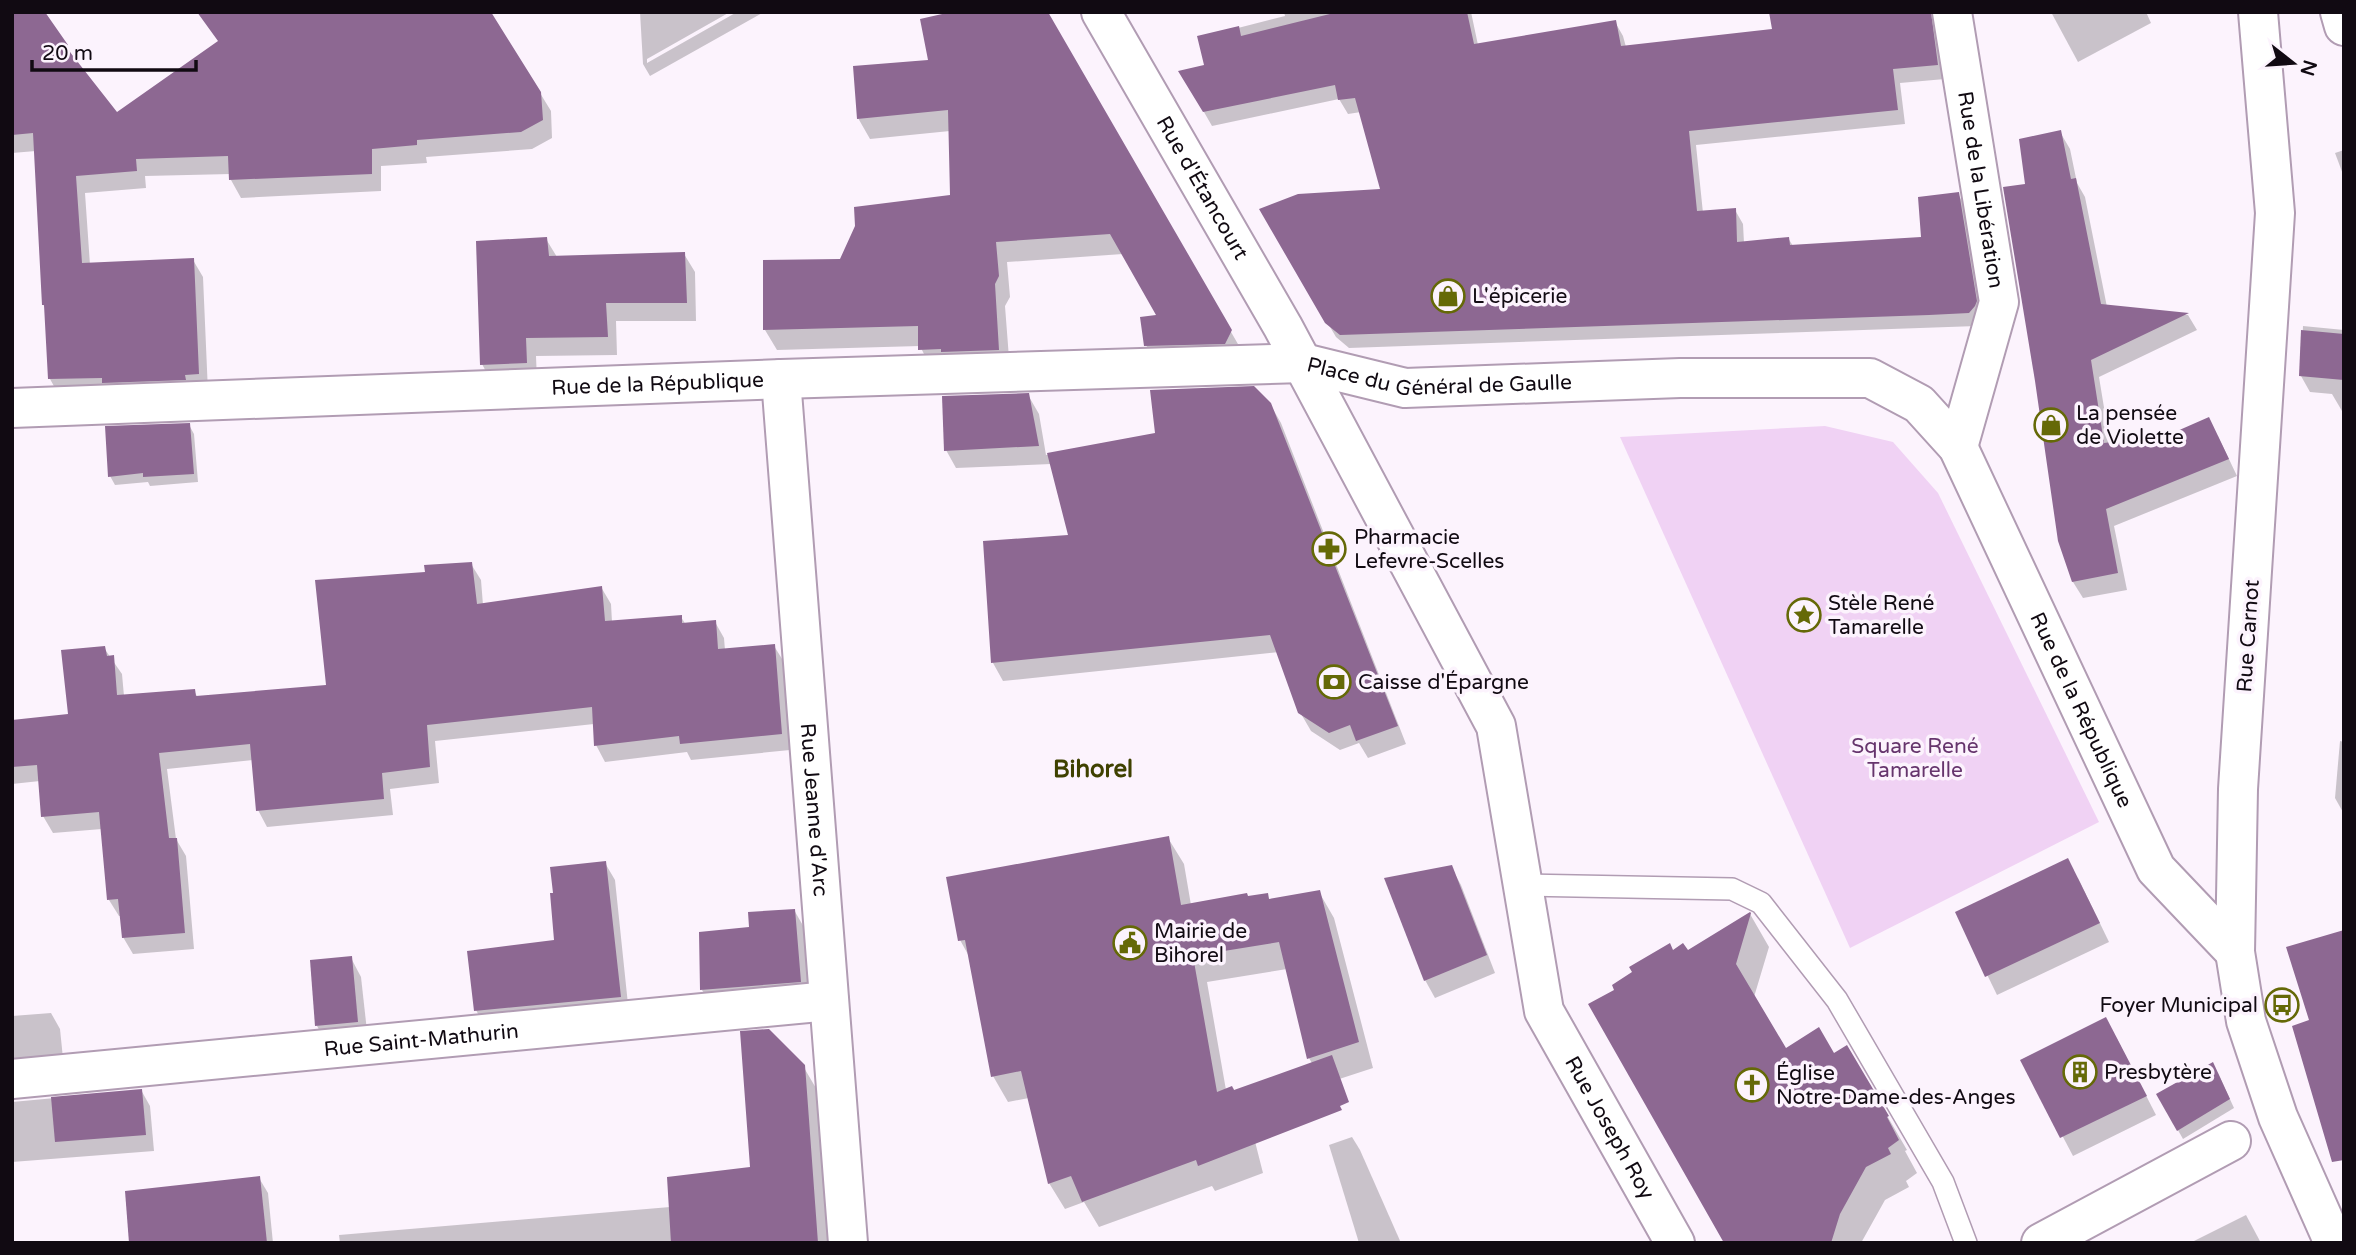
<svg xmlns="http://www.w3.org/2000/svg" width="2356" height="1255" font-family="'Varela Round',sans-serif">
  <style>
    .green { fill: #f0d2f4 }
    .shadow { fill: #0003 }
    .building { fill: #8d6892 }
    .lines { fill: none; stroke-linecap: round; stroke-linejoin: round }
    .service-casing { stroke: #b19cb3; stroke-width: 24 }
    .minor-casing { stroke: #b19cb3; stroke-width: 42 }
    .tertiary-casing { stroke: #b19cb3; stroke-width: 42 }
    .service { stroke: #fff; stroke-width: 21 }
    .minor { stroke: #fff; stroke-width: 38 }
    .tertiary { stroke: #fff; stroke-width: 38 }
    .labels { text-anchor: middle; stroke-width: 7; stroke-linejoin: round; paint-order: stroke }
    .street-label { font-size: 21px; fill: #110a12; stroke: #fcf3fd }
    .poi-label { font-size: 21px; fill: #110a12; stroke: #fcf3fd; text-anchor: start }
    .park-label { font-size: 21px; fill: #66356d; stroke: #fcf3fd }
    .quarter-label { font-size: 24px; font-weight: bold; fill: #3f4100; stroke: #fcf3fd }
  </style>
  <rect width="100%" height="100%" fill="#fcf3fd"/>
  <path class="green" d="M 1825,426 L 1893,442 L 1938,493 L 2099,822 L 1850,948 L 1620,437 Z"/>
  <g class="shadow">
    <path d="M 12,12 L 67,46 L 77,64 L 116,114 L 540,93 L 551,111 L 552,138 L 532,149 L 426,157 L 427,163 L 381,166 L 381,191 L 241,198 L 231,180 L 231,174 L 145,176 L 146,188 L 85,193 L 90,265 L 193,260 L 203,277 L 208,392 L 60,397 L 50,379 L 45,308 L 43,304 L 36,151 L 12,153 Z"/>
    <path d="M 640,12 L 730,12 L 647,59 L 647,63 L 737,12 L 764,12 L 650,76 L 643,64 Z"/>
    <path d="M 948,12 L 1046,12 L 1242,351 L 1157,366 L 1146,345 L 1159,317 L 1123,254 L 1007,262 L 1010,297 L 1005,306 L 1010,371 L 932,370 L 920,346 L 777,350 L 765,330 L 841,261 L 951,197 L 950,131 L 870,139 L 858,118 L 930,61 Z"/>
    <path d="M 1284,12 L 1471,12 L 1478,45 L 1615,22 L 1623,36 L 1626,47 L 1774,31 L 1771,12 L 1939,12 L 1945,79 L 1900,83 L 1905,124 L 1696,145 L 1703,213 L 1735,210 L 1743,224 L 1744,243 L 1788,238 L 1793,246 L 1923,239 L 1958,194 L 1966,208 L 1984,316 L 1977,326 L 1349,348 L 1336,337 L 1261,210 L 1382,191 L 1361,112 L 1348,114 L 1339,99 L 1212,126 L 1181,72 L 1206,66 L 1199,38 L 1285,16 Z"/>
    <path d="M 2051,12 L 2146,12 L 2151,23 L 2078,62 Z"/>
    <path d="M 2060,132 L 2070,149 L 2077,183 L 2085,197 L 2107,307 L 2188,315 L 2197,330 L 2099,377 L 2110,444 L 2218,436 L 2237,476 L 2114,526 L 2127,590 L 2083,598 L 2073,582 L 2027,186 Z"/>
    <path d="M 2344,150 L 2344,177 L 2335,153 Z"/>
    <path d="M 546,239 L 557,257 L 684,254 L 695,272 L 696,321 L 616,321 L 617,355 L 536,356 L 537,381 L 492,383 L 482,364 Z"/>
    <path d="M 2303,326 L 2344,330 L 2344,411 L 2342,411 L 2332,394 L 2310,392 L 2301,376 Z"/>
    <path d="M 1028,395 L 1039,414 L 1046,455 L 1157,434 L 1270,404 L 1281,423 L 1406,744 L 1368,758 L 1359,743 L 1340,750 L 1311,731 L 1300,712 L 1279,652 L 1003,681 L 993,663 L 985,542 L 1070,537 L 1051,464 L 956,468 L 946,450 Z"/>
    <path d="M 189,425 L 194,434 L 198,482 L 150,486 L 148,482 L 115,485 L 110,476 Z"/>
    <path d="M 471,564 L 481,580 L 483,605 L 601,587 L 611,604 L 612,622 L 681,617 L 686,625 L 715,622 L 724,638 L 725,650 L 774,646 L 784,662 L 790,750 L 691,760 L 687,752 L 605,762 L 596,745 L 594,724 L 435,741 L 439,783 L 390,789 L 393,815 L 267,827 L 258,810 L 253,760 L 167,769 L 176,839 L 186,856 L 194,949 L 133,954 L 123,937 L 121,916 L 119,916 L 109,900 L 102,829 L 53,833 L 43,816 L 40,781 L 12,784 L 12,722 L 69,716 L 104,648 L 122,674 L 124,696 L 194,691 L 198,698 L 327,686 L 427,573 Z"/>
    <path d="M 2340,741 L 2344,742 L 2344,814 L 2335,798 Z"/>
    <path d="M 1168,838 L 1184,864 L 1191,905 L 1267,895 L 1270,901 L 1319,892 L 1334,918 L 1373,1068 L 1324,1084 L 1309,1058 L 1287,969 L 1207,982 L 1226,1090 L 1233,1088 L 1248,1114 L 1263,1173 L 1215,1191 L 1212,1186 L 1099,1227 L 1084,1202 L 1065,1209 L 1049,1183 L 1029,1098 L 1008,1102 L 993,1076 L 970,958 L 960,940 Z"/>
    <path d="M 605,863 L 615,880 L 629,1014 L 485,1027 L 476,1010 L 556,941 Z"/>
    <path d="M 1451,867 L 1461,885 L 1495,973 L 1435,998 L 1425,980 Z"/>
    <path d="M 2078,878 L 2109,942 L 1997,995 L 1957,913 Z"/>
    <path d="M 794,910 L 805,929 L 811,1000 L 713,1008 L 702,990 L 751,928 Z"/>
    <path d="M 1750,914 L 1769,947 L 1754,997 L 1786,1051 L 1834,1055 L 1847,1047 L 1907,1150 L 1905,1151 L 1917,1173 L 1906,1181 L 1909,1187 L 1885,1200 L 1861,1243 L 1726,1243 L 1673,952 L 1688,953 Z"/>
    <path d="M 351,958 L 361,977 L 368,1040 L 327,1044 L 317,1026 Z"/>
    <path d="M 51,1013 L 60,1029 L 64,1068 L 12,1075 L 12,1016 Z"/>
    <path d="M 2116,1037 L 2156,1115 L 2073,1156 L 2023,1061 Z"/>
    <path d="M 803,1066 L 820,1095 L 831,1243 L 340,1243 L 339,1235 L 670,1207 L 752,1168 Z"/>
    <path d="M 2218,1073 L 2234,1108 L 2183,1139 L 2158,1095 Z"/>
    <path d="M 141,1090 L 150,1106 L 154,1151 L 12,1162 L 12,1102 Z"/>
    <path d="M 1352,1137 L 1360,1150 L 1401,1243 L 1359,1243 L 1329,1145 Z"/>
    <path d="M 259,1178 L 268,1193 L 273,1243 L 131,1243 Z"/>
    <path d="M 2246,1215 L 2261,1243 L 2190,1243 Z"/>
  </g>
  <g class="building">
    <path d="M 12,12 L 45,12 L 68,45 L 66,47 L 117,112 L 218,41 L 197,12 L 491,12 L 541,92 L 543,120 L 521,132 L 417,140 L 417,145 L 372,149 L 372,174 L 229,180 L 228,156 L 136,159 L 137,171 L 76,176 L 82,263 L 194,258 L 199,374 L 185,375 L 186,380 L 102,383 L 102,378 L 48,379 L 44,305 L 42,305 L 33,133 L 12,135 Z"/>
    <path d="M 951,12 L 1048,12 L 1232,330 L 1225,344 L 1144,346 L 1140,317 L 1156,315 L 1110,234 L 996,242 L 999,276 L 995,284 L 999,350 L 941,352 L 941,349 L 918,350 L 918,326 L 763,330 L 763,260 L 840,259 L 855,226 L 854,207 L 950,195 L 948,110 L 857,119 L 853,66 L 928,60 L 920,19 Z"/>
    <path d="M 1338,12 L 1467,12 L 1474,44 L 1616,20 L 1621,46 L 1772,29 L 1769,12 L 1931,12 L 1938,65 L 1893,69 L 1898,110 L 1689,131 L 1697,211 L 1736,208 L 1737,242 L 1789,237 L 1790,245 L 1921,237 L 1918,197 L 1959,192 L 1977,301 L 1975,306 L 1969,313 L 1929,315 L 1340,335 L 1325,323 L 1259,209 L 1298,194 L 1380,189 L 1355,98 L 1338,100 L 1335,85 L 1203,112 L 1178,71 L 1204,65 L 1197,36 L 1239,26 L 1241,36 Z"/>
    <path d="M 2061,130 L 2071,179 L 2076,178 L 2101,304 L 2189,313 L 2091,360 L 2104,443 L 2168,435 L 2209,417 L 2229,459 L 2106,509 L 2118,573 L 2072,582 L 2058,541 L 2035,381 L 2003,187 L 2025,184 L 2019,139 Z"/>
    <path d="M 547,237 L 549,256 L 685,252 L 687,303 L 606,303 L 608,337 L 526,338 L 527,363 L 480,365 L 476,241 Z"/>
    <path d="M 2301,330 L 2344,334 L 2344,380 L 2299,376 Z"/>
    <path d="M 1254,386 L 1271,403 L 1398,726 L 1356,741 L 1350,725 L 1329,733 L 1298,713 L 1270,635 L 991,663 L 983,541 L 1068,535 L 1047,453 L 1155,433 L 1150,390 Z"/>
    <path d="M 1029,393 L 1039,446 L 944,451 L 942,396 Z"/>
    <path d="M 190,423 L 194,474 L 143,477 L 143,473 L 108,477 L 105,426 Z"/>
    <path d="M 472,562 L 477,604 L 602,586 L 605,621 L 682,615 L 682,623 L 716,620 L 718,649 L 775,644 L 782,734 L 680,744 L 679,736 L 594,746 L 592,707 L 427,725 L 430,767 L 382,773 L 384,799 L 256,811 L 250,744 L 159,753 L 169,838 L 177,838 L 185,933 L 122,938 L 118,899 L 107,900 L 99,812 L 41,817 L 37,765 L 12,767 L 12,720 L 68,714 L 61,650 L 105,646 L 107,656 L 114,655 L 117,695 L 195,689 L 196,696 L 326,685 L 315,580 L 425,572 L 424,565 Z"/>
    <path d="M 1169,836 L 1181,905 L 1247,893 L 1248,896 L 1268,893 L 1269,899 L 1320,890 L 1359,1042 L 1307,1059 L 1279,942 L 1193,956 L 1217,1092 L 1232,1086 L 1234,1090 L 1332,1055 L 1349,1102 L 1340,1106 L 1342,1110 L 1198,1166 L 1196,1160 L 1082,1202 L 1071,1176 L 1048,1184 L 1021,1071 L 991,1077 L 965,940 L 958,941 L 946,877 Z"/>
    <path d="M 2068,858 L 2100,923 L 1985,977 L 1955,912 Z"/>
    <path d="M 606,861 L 621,997 L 474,1011 L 467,951 L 554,940 L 550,893 L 553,893 L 550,867 Z"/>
    <path d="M 1452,865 L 1487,955 L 1424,981 L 1384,878 Z"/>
    <path d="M 795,909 L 801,982 L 700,990 L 699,932 L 749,927 L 748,912 Z"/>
    <path d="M 1750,912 L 1751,913 L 1736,964 L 1786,1048 L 1819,1027 L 1834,1053 L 1847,1045 L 1889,1116 L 1887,1117 L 1899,1140 L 1888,1148 L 1891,1154 L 1866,1167 L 1840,1214 L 1831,1243 L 1724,1243 L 1588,1004 L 1614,990 L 1612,985 L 1632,972 L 1629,967 L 1670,943 L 1673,950 L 1683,943 L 1688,950 Z"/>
    <path d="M 2344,930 L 2344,1160 L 2332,1162 L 2292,1026 L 2309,1020 L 2286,947 Z"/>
    <path d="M 352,956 L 358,1022 L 315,1026 L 310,960 Z"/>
    <path d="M 2106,1017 L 2147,1096 L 2060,1138 L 2020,1060 Z"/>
    <path d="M 769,1029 L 805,1065 L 818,1243 L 671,1243 L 667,1177 L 750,1167 L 740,1031 Z"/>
    <path d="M 2213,1062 L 2230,1099 L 2177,1131 L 2156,1094 Z"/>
    <path d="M 142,1089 L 146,1135 L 55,1142 L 51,1097 Z"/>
    <path d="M 260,1176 L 267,1243 L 129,1243 L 125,1191 Z"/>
  </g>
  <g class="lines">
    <defs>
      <path id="service" d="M 1523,885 L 1732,889 L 1761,903 L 1837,1000 L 1943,1182 L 1966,1243"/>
      <g id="minor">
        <path id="s1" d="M 1101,12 L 1283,327 L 1496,726 L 1544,1011 L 1675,1243"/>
        <path id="s2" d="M 1952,12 L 1999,302 L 1958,447"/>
        <path d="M 2340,12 L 2344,26"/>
        <path id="s3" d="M 781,379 L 848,1243"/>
        <path id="s4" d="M 12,408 L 781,379 L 1303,363 L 1405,388 L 1680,378 L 1870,378 L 1919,404 L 1958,447 L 2156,869 L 2235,952"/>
        <path id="s5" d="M 12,1079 L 829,1001"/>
        <path d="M 2041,1243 L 2231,1141"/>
      </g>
      <path id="tertiary" d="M 2258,12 L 2275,213 L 2238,789 L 2235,952 L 2246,1021 L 2278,1117 L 2334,1243"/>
    </defs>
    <use href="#service" class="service-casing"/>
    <use href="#minor" class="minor-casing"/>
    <use href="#tertiary" class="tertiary-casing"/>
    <use href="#service" class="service"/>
    <use href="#minor" class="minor"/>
    <use href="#tertiary" class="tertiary"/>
  </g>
  <defs>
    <symbol id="shop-ring" viewBox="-11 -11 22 22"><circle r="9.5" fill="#fcf3fd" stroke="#656907" stroke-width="1.5"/><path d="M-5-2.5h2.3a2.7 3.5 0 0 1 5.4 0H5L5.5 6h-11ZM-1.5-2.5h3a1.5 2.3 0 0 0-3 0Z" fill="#656907"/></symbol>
    <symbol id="pharmacy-ring" viewBox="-11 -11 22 22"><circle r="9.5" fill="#fcf3fd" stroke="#656907" stroke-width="1.5"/><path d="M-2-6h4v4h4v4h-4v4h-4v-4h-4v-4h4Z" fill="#656907"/></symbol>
    <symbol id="sight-ring" viewBox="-11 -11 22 22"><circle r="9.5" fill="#fcf3fd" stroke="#656907" stroke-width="1.5"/><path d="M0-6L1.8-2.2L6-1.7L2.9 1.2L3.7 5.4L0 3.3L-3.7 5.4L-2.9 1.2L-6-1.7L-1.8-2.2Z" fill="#656907"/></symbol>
    <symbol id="bank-ring" viewBox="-11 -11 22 22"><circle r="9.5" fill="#fcf3fd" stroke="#656907" stroke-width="1.5"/><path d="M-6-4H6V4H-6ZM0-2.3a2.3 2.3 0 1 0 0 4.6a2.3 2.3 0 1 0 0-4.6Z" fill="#656907"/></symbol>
    <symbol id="civic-ring" viewBox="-11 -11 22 22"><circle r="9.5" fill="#fcf3fd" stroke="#656907" stroke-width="1.5"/><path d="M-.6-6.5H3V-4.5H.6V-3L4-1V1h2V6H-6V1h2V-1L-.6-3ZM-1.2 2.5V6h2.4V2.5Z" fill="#656907"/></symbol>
    <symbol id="bus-ring" viewBox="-11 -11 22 22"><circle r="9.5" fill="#fcf3fd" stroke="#656907" stroke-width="1.5"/><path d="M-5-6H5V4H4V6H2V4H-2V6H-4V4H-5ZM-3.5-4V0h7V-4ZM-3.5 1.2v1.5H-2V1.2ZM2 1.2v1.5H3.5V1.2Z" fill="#656907"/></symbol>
    <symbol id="building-ring" viewBox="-11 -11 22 22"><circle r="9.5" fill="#fcf3fd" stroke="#656907" stroke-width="1.5"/><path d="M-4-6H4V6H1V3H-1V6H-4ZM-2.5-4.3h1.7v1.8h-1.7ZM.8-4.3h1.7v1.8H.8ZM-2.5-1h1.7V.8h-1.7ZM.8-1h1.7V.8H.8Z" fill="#656907"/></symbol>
    <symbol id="church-ring" viewBox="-11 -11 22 22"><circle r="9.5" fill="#fcf3fd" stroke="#656907" stroke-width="1.5"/><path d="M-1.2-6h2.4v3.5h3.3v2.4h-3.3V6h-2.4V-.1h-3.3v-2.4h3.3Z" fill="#656907"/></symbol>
  </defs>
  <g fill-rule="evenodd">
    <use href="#shop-ring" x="1429" y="277" width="38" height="38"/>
    <use href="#shop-ring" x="2032" y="406" width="38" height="38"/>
    <use href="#pharmacy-ring" x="1310" y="530" width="38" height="38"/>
    <use href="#sight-ring" x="1785" y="596" width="38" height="38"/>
    <use href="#bank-ring" x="1315" y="663" width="38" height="38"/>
    <use href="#civic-ring" x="1111" y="924" width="38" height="38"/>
    <use href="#bus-ring" x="2263" y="986" width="38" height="38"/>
    <use href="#building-ring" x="2061" y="1053" width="38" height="38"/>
    <use href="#church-ring" x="1733" y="1066" width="38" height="38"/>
  </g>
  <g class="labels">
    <g class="street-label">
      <text dy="7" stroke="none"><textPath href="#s1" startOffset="203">Rue d'Étancourt</textPath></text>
      <text dy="7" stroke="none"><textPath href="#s2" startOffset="180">Rue de la Libération</textPath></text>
      <text dy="7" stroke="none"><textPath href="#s4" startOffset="1430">Place du Général de Gaulle</textPath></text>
      <text dy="7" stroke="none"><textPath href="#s4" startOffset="646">Rue de la République</textPath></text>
      <text transform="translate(2248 636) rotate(-86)" y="7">Rue Carnot</text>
      <text dy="7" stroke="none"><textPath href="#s4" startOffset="2266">Rue de la République</textPath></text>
      <text dy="7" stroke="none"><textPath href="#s3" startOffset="432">Rue Jeanne d'Arc</textPath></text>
      <text dy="7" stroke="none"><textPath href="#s5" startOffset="411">Rue Saint-Mathurin</textPath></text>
      <text dy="7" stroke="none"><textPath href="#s1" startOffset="1239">Rue Joseph Roy</textPath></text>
    </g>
    <g class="poi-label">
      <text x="1472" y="303">L'épicerie</text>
      <text x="2076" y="420">La pensée<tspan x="2076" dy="24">de Violette</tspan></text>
      <text x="1354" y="544">Pharmacie<tspan x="1354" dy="24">Lefevre-Scelles</tspan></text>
      <text x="1828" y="610">Stèle René<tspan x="1828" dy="24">Tamarelle</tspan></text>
      <text x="1358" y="689">Caisse d'Épargne</text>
      <text x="1154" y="938">Mairie de<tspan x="1154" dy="24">Bihorel</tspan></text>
      <text x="2258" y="1012" text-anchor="end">Foyer Municipal</text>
      <text x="2104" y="1079">Presbytère</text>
      <text x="1776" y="1080">Église<tspan x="1776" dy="24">Notre-Dame-des-Anges</tspan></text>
    </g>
    <g class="park-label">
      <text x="1915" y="753">Square René<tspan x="1915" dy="24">Tamarelle</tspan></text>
    </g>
    <g class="quarter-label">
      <text x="1093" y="777">Bihorel</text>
    </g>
  </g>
  <rect width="2356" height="1255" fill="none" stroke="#110a12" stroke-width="28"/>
  <g transform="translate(2293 63) rotate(107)" stroke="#fcf3fd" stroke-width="5" paint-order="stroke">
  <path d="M0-5L12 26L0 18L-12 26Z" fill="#110a12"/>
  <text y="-10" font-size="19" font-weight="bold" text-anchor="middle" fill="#110a12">N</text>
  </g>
  <path d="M32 60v10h164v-10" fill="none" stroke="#110a12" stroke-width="3.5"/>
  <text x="42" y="60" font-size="21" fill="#110a12" stroke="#fcf3fd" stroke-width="5" paint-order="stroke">20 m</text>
</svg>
